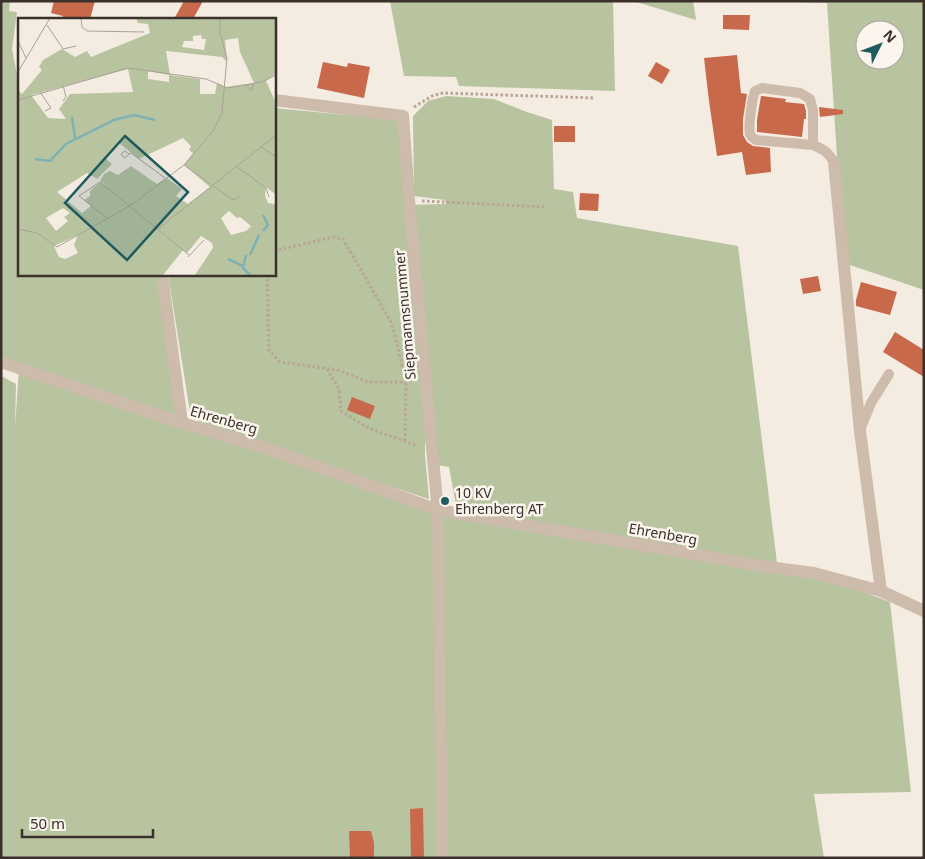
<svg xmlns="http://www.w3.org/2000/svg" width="925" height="859" font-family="'Noto Sans',sans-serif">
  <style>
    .green { fill: #b8c4a0; fill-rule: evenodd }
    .building { fill: #c8694b }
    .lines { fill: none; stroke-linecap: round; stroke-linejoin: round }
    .path { stroke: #b9a596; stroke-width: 3; stroke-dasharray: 2.5 2.5; stroke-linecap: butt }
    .service { stroke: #cdbbac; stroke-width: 10 }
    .minor { stroke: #cdbbac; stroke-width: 12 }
    .poi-dot { fill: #1f5a5e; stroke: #fbf5ee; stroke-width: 2 }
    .labels { text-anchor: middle; stroke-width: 5; stroke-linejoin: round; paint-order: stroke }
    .street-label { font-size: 14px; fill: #3b302b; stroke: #fbf5ee }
    .poi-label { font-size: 14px; fill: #3b302b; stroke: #fbf5ee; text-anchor: start }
    .inset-river { fill: none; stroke: #7fb0b2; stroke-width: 2.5 }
    .inset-road { fill: none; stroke: #aaa098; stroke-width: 1 }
    .view { fill: #1f5a5e; fill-opacity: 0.15; stroke: #1f5a5e; stroke-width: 2.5 }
    .inset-edge { fill: none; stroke: #3b302b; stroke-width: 2.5 }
  </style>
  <rect width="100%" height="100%" fill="#f4ebe1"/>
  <g class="green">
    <path d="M 1,1 L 10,1 L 9,11 L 17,12 L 12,49 L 19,85 L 19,274 L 165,274 L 188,427 L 440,512 L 843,584 L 890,602 L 911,792 L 814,794 L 824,858 L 1,858 L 1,376 L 16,384 L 15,428 L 19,368 L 1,360 Z"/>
    <path d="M 390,1 L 613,1 L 615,91 L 459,86 L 456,77 L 404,76 Z"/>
    <path d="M 633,1 L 693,1 L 696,20 Z"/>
    <path d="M 765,1 L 924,1 L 924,290 L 844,263 L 827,3 ZM 865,30 L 895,30 L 895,60 L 865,60 Z"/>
    <path d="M 446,96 L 494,99 L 524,111 L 552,120 L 554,189 L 573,192 L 577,218 L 738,246 L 777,563 L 457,511 L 449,467 L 437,465 L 425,442 L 425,455 L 429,499 L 250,441 L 199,422 L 190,412 L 168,274 L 274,274 L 274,108 L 399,120 L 406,205 L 446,204 L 445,200 L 414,196 L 413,116 L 428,101 Z"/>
  </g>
  <g class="building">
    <path d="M 54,1 L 95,1 L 90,19 L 62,19 L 63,16 L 51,13 Z"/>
    <path d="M 184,1 L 203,1 L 193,19 L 174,19 Z"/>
    <path d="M 723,15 L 750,15 L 749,30 L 723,29 Z"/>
    <path d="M 737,55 L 741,93 L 747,94 L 743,119 L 743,135 L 747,142 L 753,146 L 770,148 L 771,172 L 746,175 L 742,152 L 717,156 L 709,101 L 704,58 Z"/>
    <path d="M 323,62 L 347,67 L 348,63 L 370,67 L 364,98 L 317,88 Z"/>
    <path d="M 656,62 L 670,70 L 662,84 L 648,76 Z"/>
    <path d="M 761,96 L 786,99 L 785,102 L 804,104 L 806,111 L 806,119 L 804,119 L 802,137 L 757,132 L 757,120 Z"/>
    <path d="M 819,107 L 843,110 L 843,114 L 820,117 Z"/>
    <rect x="554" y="126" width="21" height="16"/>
    <path d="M 580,193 L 599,194 L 598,211 L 579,210 Z"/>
    <path d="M 818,276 L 821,291 L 803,294 L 800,279 Z"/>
    <path d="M 861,282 L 897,292 L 890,315 L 856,306 L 856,300 Z"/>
    <path d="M 895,332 L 924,350 L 924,377 L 883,352 Z"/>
    <path d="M 352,397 L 375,406 L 370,419 L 347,410 Z"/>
    <path d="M 423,808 L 424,858 L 411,858 L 410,809 Z"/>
    <path d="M 349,831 L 371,831 L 374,843 L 374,858 L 350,858 Z"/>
  </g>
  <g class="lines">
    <g class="path">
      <path d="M 414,107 L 432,96 L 443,93 L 595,98"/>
      <path d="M 422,201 L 545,207"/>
      <path d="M 274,251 L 333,237 L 343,239 L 392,324 L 406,382 L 405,441"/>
      <path d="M 267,274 L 269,350 L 280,362 L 338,370 L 368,382 L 406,382"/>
      <path d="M 327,369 L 339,389 L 341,411 L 368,428 L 418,446"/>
    </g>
    <g class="service">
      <path d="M 813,145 L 813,110 L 810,99 L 800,93 L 762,88 L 755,91 C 752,99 748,127 750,134 C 752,138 753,138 756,140 L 813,145 C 823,149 828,152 834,162"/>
      <path d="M 860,430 L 871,403 L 889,374"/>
    </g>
    <g class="minor">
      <path d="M 274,100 L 403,116 L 409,200 L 438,512 L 442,858"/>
      <path d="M 834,162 L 860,431 L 881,591"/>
      <path d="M 162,274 L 182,423"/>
      <path d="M 1,362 L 182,423 L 263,447 L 438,510 L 768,567 L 814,573 L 881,591 L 924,611"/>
    </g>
  </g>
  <circle class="poi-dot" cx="445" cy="501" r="5"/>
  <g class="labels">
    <g class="street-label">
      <text transform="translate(405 315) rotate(-95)" y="5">Siepmannsnummer</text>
      <text transform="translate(224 420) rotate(16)" y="5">Ehrenberg</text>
      <text transform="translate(663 534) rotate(10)" y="5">Ehrenberg</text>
    </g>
    <g class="poi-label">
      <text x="455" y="498">10 KV<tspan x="455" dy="16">Ehrenberg AT</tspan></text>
    </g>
  </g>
  <g transform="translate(18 18)">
    <rect width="258" height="258" fill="#f4ebe1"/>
    <path d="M 118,0 L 257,0 L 257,56 L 248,63 L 257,83 L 257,176 L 248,169 L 247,178 L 250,185 L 257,186 L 257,257 L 177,257 L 195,230 L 194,225 L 183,218 L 169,235 L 165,232 L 145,257 L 0,257 L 0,72 L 4,76 L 24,52 L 21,49 L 25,42 L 44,31 L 57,39 L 69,33 L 73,39 L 132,15 L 130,6 L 120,5 ZM 183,17 L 184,21 L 188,21 L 186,32 L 164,29 L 166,23 L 175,23 L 175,18 ZM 220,20 L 222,34 L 236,65 L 207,69 L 199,65 L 197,76 L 182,76 L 182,61 L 152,57 L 148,33 L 204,39 L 209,44 L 207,22 ZM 110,51 L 115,74 L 52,76 L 41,91 L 48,101 L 30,100 L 13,77 ZM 130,53 L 151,57 L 151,64 L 130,61 ZM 165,120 L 173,128 L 171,132 L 175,135 L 166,147 L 192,169 L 170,186 L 158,178 L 164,171 L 149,160 L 139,166 L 113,148 L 100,157 L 92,153 L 86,156 L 82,163 L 89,168 L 82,164 L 72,173 L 72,178 L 66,182 L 73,188 L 64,195 L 39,174 L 69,155 L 79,161 L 94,146 L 87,140 L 101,125 L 121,141 ZM 45,190 L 52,195 L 46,199 L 50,203 L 38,213 L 28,200 ZM 211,193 L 219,200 L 222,199 L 233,208 L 228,213 L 213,217 L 203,200 ZM 60,217 L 56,227 L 60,235 L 47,241 L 41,239 L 36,228 Z" fill="#b8c4a0" fill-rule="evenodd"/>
    <path class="inset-river" d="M 54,99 L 57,120M 17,141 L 32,143 L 48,126 L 96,102 L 116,97 L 137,102M 245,213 L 250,207 L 245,197M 228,237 L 225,250 L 232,257M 232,237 L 241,217M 210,241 L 225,248"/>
    <path class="inset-road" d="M 63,0 L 64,9 L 69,13 L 126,14M 29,7 L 45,31 L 58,28M 0,23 L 8,40M 0,54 L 32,0M 228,67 L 233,73 L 236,66M 22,74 L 33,90 L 27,93M 0,82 L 110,50 L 188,61 L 209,70 L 244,64 L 258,57M 45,83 L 48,79 L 45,67M 243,129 L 258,139M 111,136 L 107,133 L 103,136 L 106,140 L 113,135 L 147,160M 166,147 L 215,182 L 223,178M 219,149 L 248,170 L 251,179M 89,200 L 61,178 L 82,164 L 171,237M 0,211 L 19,215 L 39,229 L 113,187 L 166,147 L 195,113 L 204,95 L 209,40 L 202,15 L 202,0M 140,211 L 258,117M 170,239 L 186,222"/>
    <path class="view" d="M 107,118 L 170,174 L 109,242 L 47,185 Z"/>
    <rect width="258" height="258" class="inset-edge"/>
  </g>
  <rect width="925" height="859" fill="none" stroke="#3b302b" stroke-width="5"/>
  <g transform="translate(880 45) rotate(48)"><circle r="24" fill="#fbf5ee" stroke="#aea6a0"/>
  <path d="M0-4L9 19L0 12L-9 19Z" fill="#1f5a5e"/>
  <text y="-8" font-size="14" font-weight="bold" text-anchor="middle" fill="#3b302b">N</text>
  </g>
  <path d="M22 829v8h131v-8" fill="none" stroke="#3b302b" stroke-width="2.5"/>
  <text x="30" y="829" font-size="15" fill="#3b302b" stroke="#fbf5ee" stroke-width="4" paint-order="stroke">50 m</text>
</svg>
